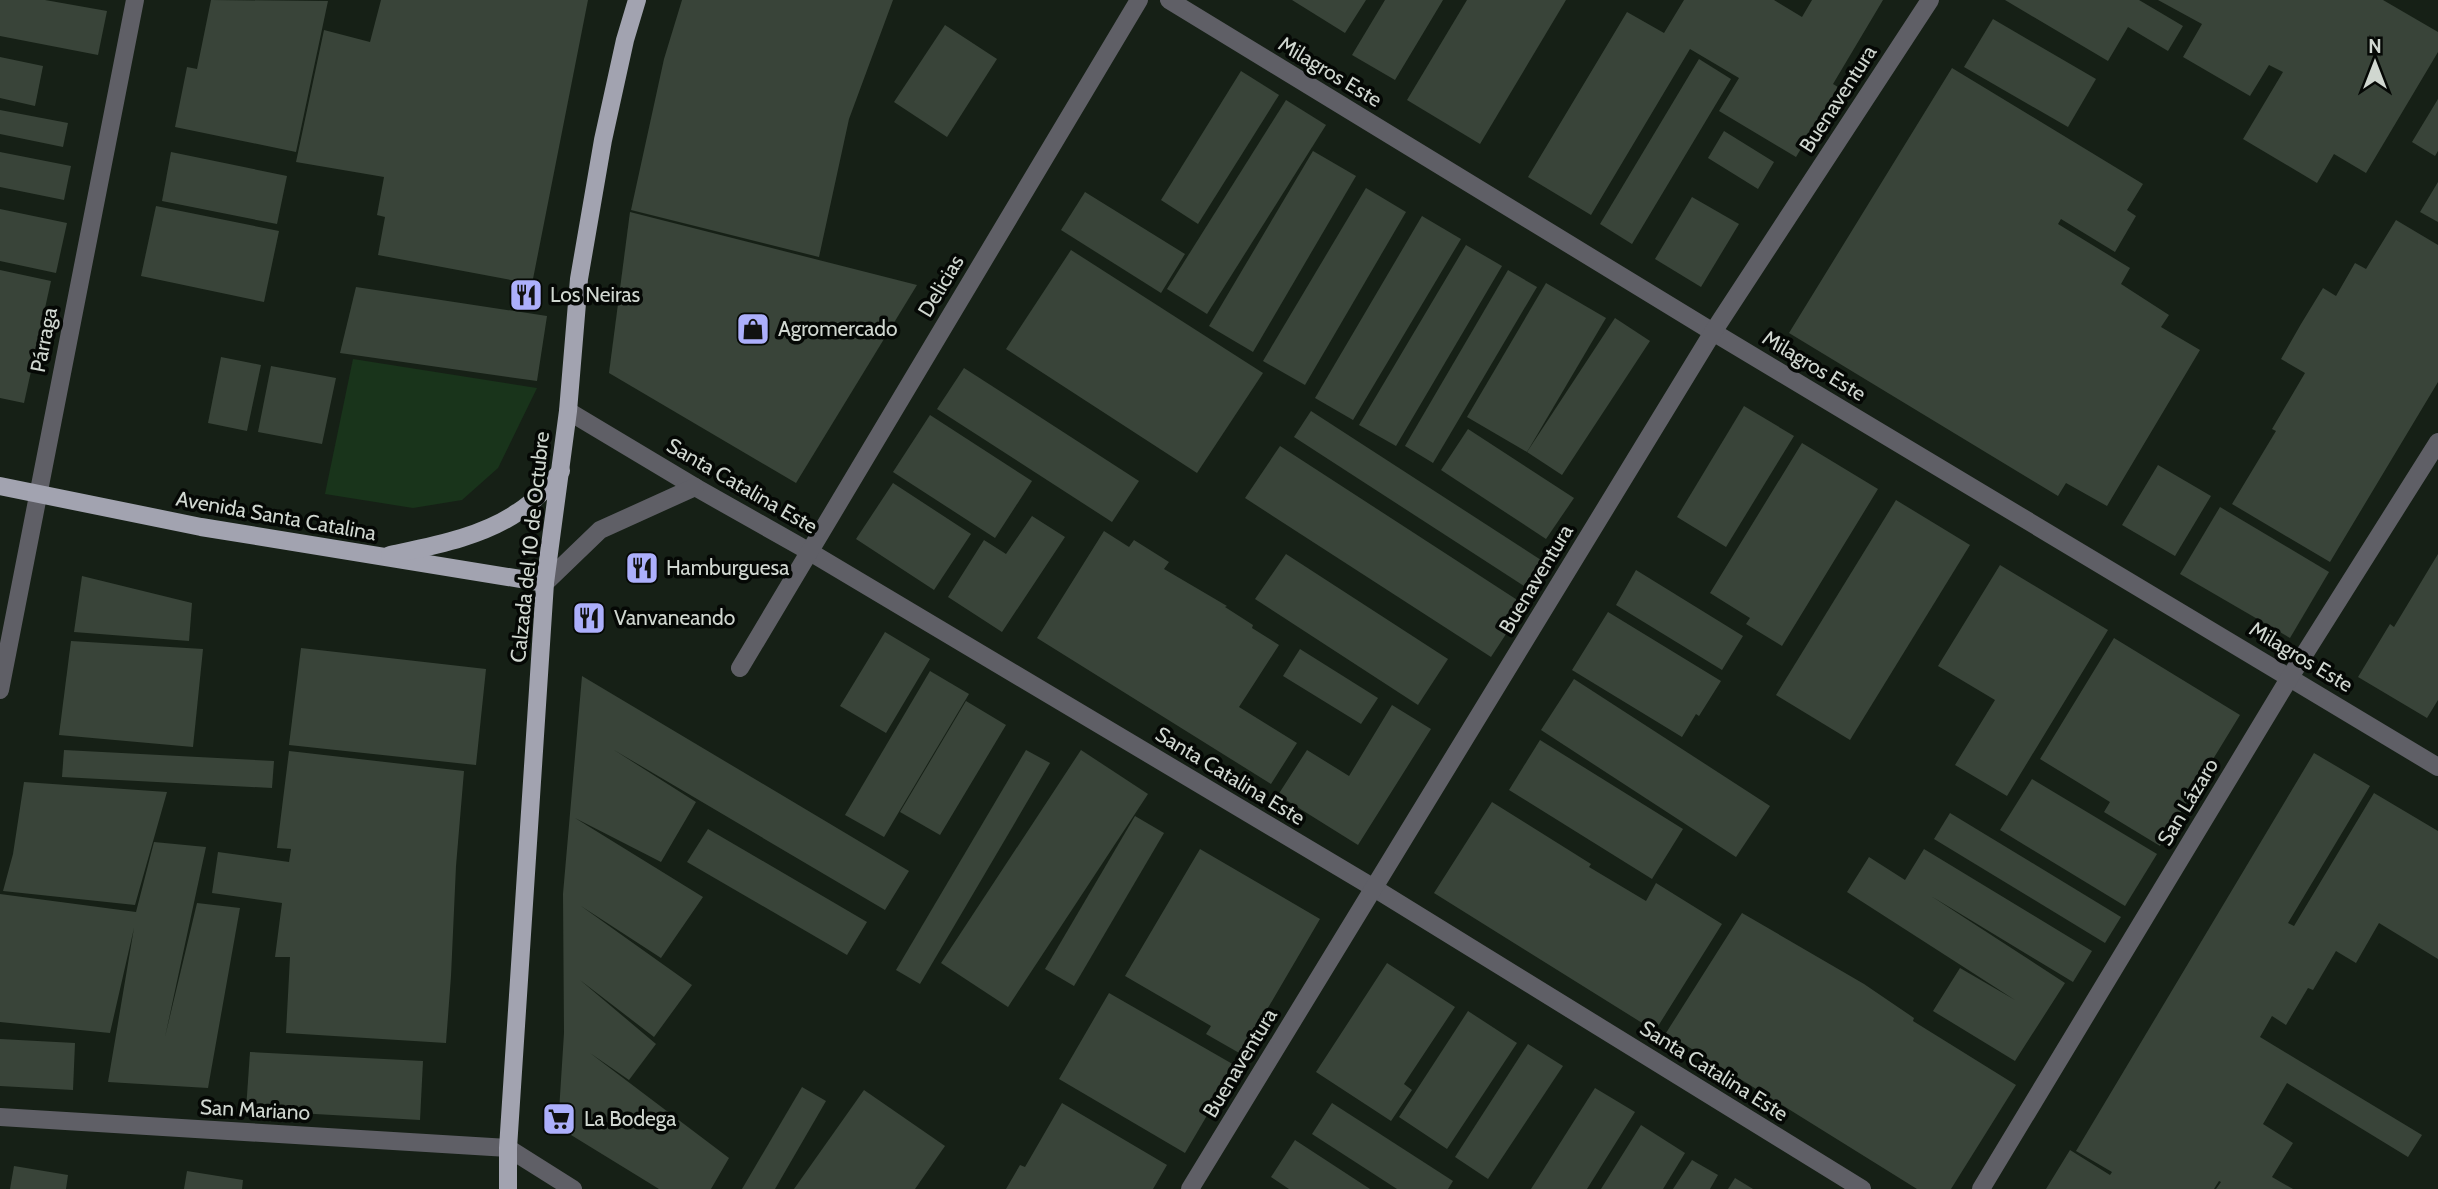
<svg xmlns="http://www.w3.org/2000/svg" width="2438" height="1189" font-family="Cabin,sans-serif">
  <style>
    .green { fill: #19341b }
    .building { fill: #394439 }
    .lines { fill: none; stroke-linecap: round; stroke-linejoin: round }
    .minor { stroke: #5f5f66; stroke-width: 18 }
    .major { stroke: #a2a3b0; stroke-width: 18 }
    .labels { text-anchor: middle; stroke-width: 7; stroke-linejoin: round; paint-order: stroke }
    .street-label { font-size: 21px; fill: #d0d7d0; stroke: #050805 }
    .poi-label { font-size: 21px; fill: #d0d7d0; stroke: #050805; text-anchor: start }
  </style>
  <rect width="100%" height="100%" fill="#162016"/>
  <path class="green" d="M 353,359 L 537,388 L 498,468 L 462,500 L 413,508 L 325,494 Z"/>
  <g class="building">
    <path d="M 0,0 L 45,0 L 107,11 L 98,55 L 0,36 Z"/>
    <path d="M 211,0 L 328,1 L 296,152 L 175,127 L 187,67 L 197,69 Z"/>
    <path d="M 381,0 L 588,0 L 532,284 L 378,255 L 385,217 L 377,215 L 384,177 L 296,162 L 324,30 L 370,42 Z"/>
    <path d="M 682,0 L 893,0 L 849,119 L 819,257 L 631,210 L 664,59 Z"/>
    <path d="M 1292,0 L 1366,0 L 1345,33 Z"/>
    <path d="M 1385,0 L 1443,0 L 1395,80 L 1352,55 Z"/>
    <path d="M 1467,0 L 1566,0 L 1480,144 L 1407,100 Z"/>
    <path d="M 1684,0 L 1774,0 L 1802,17 L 1812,0 L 1883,0 L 1833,84 L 1838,87 L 1796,157 L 1719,111 L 1739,78 L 1690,49 L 1591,215 L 1528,177 L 1627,12 L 1664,33 Z"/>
    <path d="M 2005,0 L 2139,0 L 2183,26 L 2168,51 L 2128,27 L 2108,61 Z"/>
    <path d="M 2158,0 L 2383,0 L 2438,32 L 2438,52 L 2366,173 L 2334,154 L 2317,183 L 2243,139 L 2283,72 L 2269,65 L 2250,96 L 2183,57 L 2202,24 Z"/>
    <path d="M 1993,19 L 2096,79 L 2068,127 L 1964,67 Z"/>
    <path d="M 945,25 L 997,59 L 947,137 L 894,102 Z"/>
    <path d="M 0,57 L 43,66 L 35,106 L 0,98 Z"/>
    <path d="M 1699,59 L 1731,79 L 1632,244 L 1600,224 Z"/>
    <path d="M 1952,68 L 2143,184 L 2127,210 L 2136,216 L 2115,252 L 2061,219 L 2058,224 L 2130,268 L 2121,284 L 2169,315 L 2161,327 L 2200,350 L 2107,506 L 2066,483 L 2058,496 L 1789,333 Z"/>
    <path d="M 1241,71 L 1279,95 L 1198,224 L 1161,200 Z"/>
    <path d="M 2438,99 L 2438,151 L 2435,156 L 2412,142 Z"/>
    <path d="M 1286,100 L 1326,125 L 1207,314 L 1167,289 Z"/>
    <path d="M 0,110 L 68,123 L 63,147 L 0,134 Z"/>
    <path d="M 1724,131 L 1774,162 L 1758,189 L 1708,158 Z"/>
    <path d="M 1313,151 L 1356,176 L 1253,352 L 1209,326 Z"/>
    <path d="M 0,152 L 71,166 L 64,200 L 0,187 Z"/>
    <path d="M 171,152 L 287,176 L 277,224 L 162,201 Z"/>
    <path d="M 2438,182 L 2438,222 L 2420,212 Z"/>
    <path d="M 1366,188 L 1406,212 L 1305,385 L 1263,361 Z"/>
    <path d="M 1085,192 L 1185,254 L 1161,293 L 1061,230 Z"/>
    <path d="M 1692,197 L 1739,224 L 1701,287 L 1655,259 Z"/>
    <path d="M 156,206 L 279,231 L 264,302 L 141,276 Z"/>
    <path d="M 0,209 L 67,223 L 56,273 L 0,261 Z"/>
    <path d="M 630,212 L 917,285 L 796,483 L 609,373 Z"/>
    <path d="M 1422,216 L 1461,239 L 1353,420 L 1315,398 Z"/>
    <path d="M 2396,220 L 2438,245 L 2438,382 L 2330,562 L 2232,504 L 2276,431 L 2272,429 L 2305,373 L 2281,359 L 2301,324 L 2323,288 L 2336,296 L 2355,263 L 2366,269 Z"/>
    <path d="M 1466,245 L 1502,266 L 1396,446 L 1359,425 Z"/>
    <path d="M 1071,250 L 1263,373 L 1197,473 L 1006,349 Z"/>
    <path d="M 0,270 L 51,281 L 24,403 L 0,398 Z"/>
    <path d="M 1508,270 L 1537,287 L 1433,463 L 1405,446 Z"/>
    <path d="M 1546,283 L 1606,318 L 1527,452 L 1467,417 Z"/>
    <path d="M 356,287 L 547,316 L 537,381 L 340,353 Z"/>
    <path d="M 1615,318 L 1650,341 L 1562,475 L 1527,452 Z"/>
    <path d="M 221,357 L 261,365 L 247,431 L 208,423 Z"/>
    <path d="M 271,366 L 336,378 L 322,444 L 258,432 Z"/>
    <path d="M 964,368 L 1139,481 L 1112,522 L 937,409 Z"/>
    <path d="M 1744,406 L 1794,436 L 1726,547 L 1677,517 Z"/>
    <path d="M 1311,411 L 1541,560 L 1524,586 L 1294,437 Z"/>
    <path d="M 930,415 L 1032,481 L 995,538 L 893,472 Z"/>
    <path d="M 1468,429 L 1574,498 L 1546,539 L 1441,470 Z"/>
    <path d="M 1802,443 L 1878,489 L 1782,646 L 1746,624 L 1750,618 L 1710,593 Z"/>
    <path d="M 1280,446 L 1525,605 L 1491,657 L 1245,498 Z"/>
    <path d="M 2158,465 L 2211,496 L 2175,556 L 2122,525 Z"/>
    <path d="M 893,483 L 971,534 L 934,590 L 856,539 Z"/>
    <path d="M 1896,500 L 1970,545 L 1850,740 L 1776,695 Z"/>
    <path d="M 2220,507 L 2329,572 L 2290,638 L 2180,574 Z"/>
    <path d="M 1032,516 L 1065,537 L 1002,632 L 948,597 L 984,540 L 1006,554 Z"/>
    <path d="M 1104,531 L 1129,547 L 1134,540 L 1169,562 L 1164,569 L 1227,606 L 1225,607 L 1253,625 L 1252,628 L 1279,645 L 1239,707 L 1297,743 L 1271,784 L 1037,638 Z"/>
    <path d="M 1286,554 L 1448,659 L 1418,705 L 1255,599 Z"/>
    <path d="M 2438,554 L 2438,700 L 2427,718 L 2358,677 L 2390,624 L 2394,627 Z"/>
    <path d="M 2000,565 L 2108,630 L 2007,796 L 1955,765 L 1995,700 L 1938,666 Z"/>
    <path d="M 1636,570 L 1743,636 L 1722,670 L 1616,605 Z"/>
    <path d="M 82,576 L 192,603 L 189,641 L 74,632 Z"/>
    <path d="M 1608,612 L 1721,681 L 1699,716 L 1696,714 L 1682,737 L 1572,670 Z"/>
    <path d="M 885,632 L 930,659 L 886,733 L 840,706 Z"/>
    <path d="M 2114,638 L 2240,715 L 2160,846 L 2104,812 L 2110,802 L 2040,759 Z"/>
    <path d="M 71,641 L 203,649 L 193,747 L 59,735 Z"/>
    <path d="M 301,648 L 486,669 L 476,765 L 289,745 Z"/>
    <path d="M 1300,649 L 1378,698 L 1361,724 L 1283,676 Z"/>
    <path d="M 930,671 L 969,694 L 884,837 L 845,815 Z"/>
    <path d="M 582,676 L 909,871 L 885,910 L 614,750 L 696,802 L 661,862 L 575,818 L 703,897 L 661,958 L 581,906 L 692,985 L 654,1037 L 580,980 L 656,1044 L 629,1080 L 590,1053 L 729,1158 L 711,1189 L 659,1189 L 558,1127 L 564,1033 L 563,894 Z"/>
    <path d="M 1574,679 L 1770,806 L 1736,857 L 1541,730 Z"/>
    <path d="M 966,701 L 1006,725 L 940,835 L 900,812 Z"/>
    <path d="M 1392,705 L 1431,729 L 1358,845 L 1278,795 L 1307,750 L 1349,776 Z"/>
    <path d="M 1540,740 L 1683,829 L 1652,879 L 1509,790 Z"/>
    <path d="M 64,750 L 274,761 L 272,788 L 62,777 Z"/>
    <path d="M 1026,750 L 1050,763 L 920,984 L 896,970 Z"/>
    <path d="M 1081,750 L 1148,794 L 1008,1007 L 941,963 Z"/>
    <path d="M 289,751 L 464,771 L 456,866 L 451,976 L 446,1043 L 286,1033 L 290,957 L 275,957 L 282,903 L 212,893 L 218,852 L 289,862 L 291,849 L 277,848 Z"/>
    <path d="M 2314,753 L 2370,786 L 2288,923 L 2294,926 L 2374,793 L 2438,831 L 2438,959 L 2379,923 L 2356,963 L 2336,951 L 2313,990 L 2308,988 L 2286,1025 L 2272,1016 L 2260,1037 L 2422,1135 L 2408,1157 L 2287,1083 L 2263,1124 L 2293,1143 L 2272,1177 L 2293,1189 L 2216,1189 L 2221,1182 L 2219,1181 L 2214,1189 L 2046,1189 L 2070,1150 L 2110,1175 L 2112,1172 L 2076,1151 Z"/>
    <path d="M 2032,779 L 2157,854 L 2125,906 L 2000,830 Z"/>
    <path d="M 24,782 L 167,792 L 135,905 L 3,891 L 13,854 Z"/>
    <path d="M 1492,802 L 1591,864 L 1589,867 L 1646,901 L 1656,883 L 1722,924 L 1655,1031 L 1434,893 Z"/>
    <path d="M 1950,813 L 2121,917 L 2105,943 L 1934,839 Z"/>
    <path d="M 1135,816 L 1164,833 L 1074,986 L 1045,969 Z"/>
    <path d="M 708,829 L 867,922 L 847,955 L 687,862 Z"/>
    <path d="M 154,842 L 206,847 L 165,1037 L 197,903 L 240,908 L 208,1088 L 108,1082 L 134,928 L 110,1033 L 0,1022 L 0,894 L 136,912 Z"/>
    <path d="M 1200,849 L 1320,919 L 1241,1054 L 1206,1034 L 1211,1026 L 1125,976 Z"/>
    <path d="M 1924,849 L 2092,951 L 2073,982 L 1931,896 L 2065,983 L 2015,1061 L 1933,1011 L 1960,968 L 2015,1000 L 1847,892 L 1869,857 L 1905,880 Z"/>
    <path d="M 1742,913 L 1864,984 L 1914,1018 L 1913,1021 L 2016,1085 L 1951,1189 L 1917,1189 L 1666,1033 Z"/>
    <path d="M 1387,963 L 1455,1007 L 1404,1084 L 1412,1090 L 1391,1121 L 1316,1072 Z"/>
    <path d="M 1109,993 L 1236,1066 L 1185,1153 L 1059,1079 Z"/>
    <path d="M 1468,1011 L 1517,1043 L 1447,1149 L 1399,1117 Z"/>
    <path d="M 0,1039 L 75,1043 L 73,1090 L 0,1086 Z"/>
    <path d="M 1528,1044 L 1563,1066 L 1488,1179 L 1455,1157 Z"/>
    <path d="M 250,1052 L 423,1061 L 420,1120 L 246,1110 Z"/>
    <path d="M 802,1087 L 826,1101 L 775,1189 L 742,1189 Z"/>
    <path d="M 1595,1088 L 1635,1112 L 1587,1189 L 1531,1189 Z"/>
    <path d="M 864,1090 L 945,1146 L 915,1189 L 794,1189 Z"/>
    <path d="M 1062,1103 L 1167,1165 L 1153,1189 L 1006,1189 L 1020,1165 L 1025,1167 Z"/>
    <path d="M 1332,1103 L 1453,1181 L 1448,1189 L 1397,1189 L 1312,1134 Z"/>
    <path d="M 1641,1125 L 1685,1153 L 1663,1189 L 1601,1189 Z"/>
    <path d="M 1295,1140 L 1370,1189 L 1289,1189 L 1271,1177 Z"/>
    <path d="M 1692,1160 L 1718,1175 L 1710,1189 L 1673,1189 Z"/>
    <path d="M 14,1166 L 68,1175 L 66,1189 L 10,1189 Z"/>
    <path d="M 187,1171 L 243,1180 L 242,1189 L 184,1189 Z"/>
    <path d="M 1735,1178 L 1753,1189 L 1728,1189 Z"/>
  </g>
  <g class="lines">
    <g class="minor">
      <path d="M 1169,0 L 1713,332 L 2438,767"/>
      <path d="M 568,411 L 695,487 L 810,552 L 1374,888 L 1862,1189"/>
      <path d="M 545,583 L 600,530 L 695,487"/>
      <path d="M 740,668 L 1139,0"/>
      <path d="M 0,690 L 135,0"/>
      <path d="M 0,1117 L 508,1148 L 573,1189"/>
      <path d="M 1190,1189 L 1713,332 L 1930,0"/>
      <path d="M 1981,1189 L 2290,677 L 2438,442"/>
    </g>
    <g class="major">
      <path d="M 0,486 L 201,527 L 545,583"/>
      <path d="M 390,555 C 432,546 482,537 518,512 C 535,501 548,486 561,471"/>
      <path d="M 508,1189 L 508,1148 L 545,583 L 568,411 L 579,279 L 603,140 L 625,40 L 637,0"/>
    </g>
  </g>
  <defs>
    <symbol id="restaurant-square" viewBox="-11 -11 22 22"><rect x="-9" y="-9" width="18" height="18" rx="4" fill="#acaffb" stroke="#050805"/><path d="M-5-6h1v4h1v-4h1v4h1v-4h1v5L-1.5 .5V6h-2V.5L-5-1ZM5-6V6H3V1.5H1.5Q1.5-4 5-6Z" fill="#111"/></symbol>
    <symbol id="shop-square" viewBox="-11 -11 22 22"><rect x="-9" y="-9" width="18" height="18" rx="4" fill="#acaffb" stroke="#050805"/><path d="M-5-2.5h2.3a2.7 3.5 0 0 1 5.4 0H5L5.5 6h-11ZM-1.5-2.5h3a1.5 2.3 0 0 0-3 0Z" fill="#111"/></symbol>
    <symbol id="supermarket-square" viewBox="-11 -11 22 22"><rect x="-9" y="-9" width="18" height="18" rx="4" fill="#acaffb" stroke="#050805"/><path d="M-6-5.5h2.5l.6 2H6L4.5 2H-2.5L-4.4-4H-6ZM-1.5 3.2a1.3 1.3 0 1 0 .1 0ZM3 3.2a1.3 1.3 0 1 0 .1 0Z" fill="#111"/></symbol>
  </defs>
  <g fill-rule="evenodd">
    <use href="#restaurant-square" x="507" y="276" width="38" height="38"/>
    <use href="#shop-square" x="734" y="310" width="38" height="38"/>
    <use href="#restaurant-square" x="623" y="549" width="38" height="38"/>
    <use href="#restaurant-square" x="570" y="599" width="38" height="38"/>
    <use href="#supermarket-square" x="540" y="1100" width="38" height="38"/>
  </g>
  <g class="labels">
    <g class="street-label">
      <text transform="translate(1330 72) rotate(31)" y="7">Milagros Este</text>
      <text transform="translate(1838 99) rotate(-57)" y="7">Buenaventura</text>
      <text transform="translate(941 286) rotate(-59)" y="7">Delicias</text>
      <text transform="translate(44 340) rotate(-79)" y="7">Párraga</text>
      <text transform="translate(1814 366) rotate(31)" y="7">Milagros Este</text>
      <text transform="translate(742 486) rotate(30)" y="7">Santa Catalina Este</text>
      <text transform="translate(276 516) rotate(10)" y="7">Avenida Santa Catalina</text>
      <text transform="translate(530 547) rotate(-84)" y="7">Calzada del 10 de Octubre</text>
      <text transform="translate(1536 579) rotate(-59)" y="7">Buenaventura</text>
      <text transform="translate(2301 657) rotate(31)" y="7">Milagros Este</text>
      <text transform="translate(1230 776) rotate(31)" y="7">Santa Catalina Este</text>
      <text transform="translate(2188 802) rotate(-59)" y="7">San Lázaro</text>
      <text transform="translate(1240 1063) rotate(-59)" y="7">Buenaventura</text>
      <text transform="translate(1714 1071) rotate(32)" y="7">Santa Catalina Este</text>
      <text transform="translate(255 1110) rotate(3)" y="7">San Mariano</text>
    </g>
    <g class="poi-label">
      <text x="550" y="302">Los Neiras</text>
      <text x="778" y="336">Agromercado</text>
      <text x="666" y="575">Hamburguesa</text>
      <text x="614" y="625">Vanvaneando</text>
      <text x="584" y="1126">La Bodega</text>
    </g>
  </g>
  <g transform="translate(2375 63)" stroke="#050805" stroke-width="5" paint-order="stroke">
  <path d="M0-5L12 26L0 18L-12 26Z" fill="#d0d7d0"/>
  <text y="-10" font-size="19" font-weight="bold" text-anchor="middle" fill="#d0d7d0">N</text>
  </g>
</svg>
